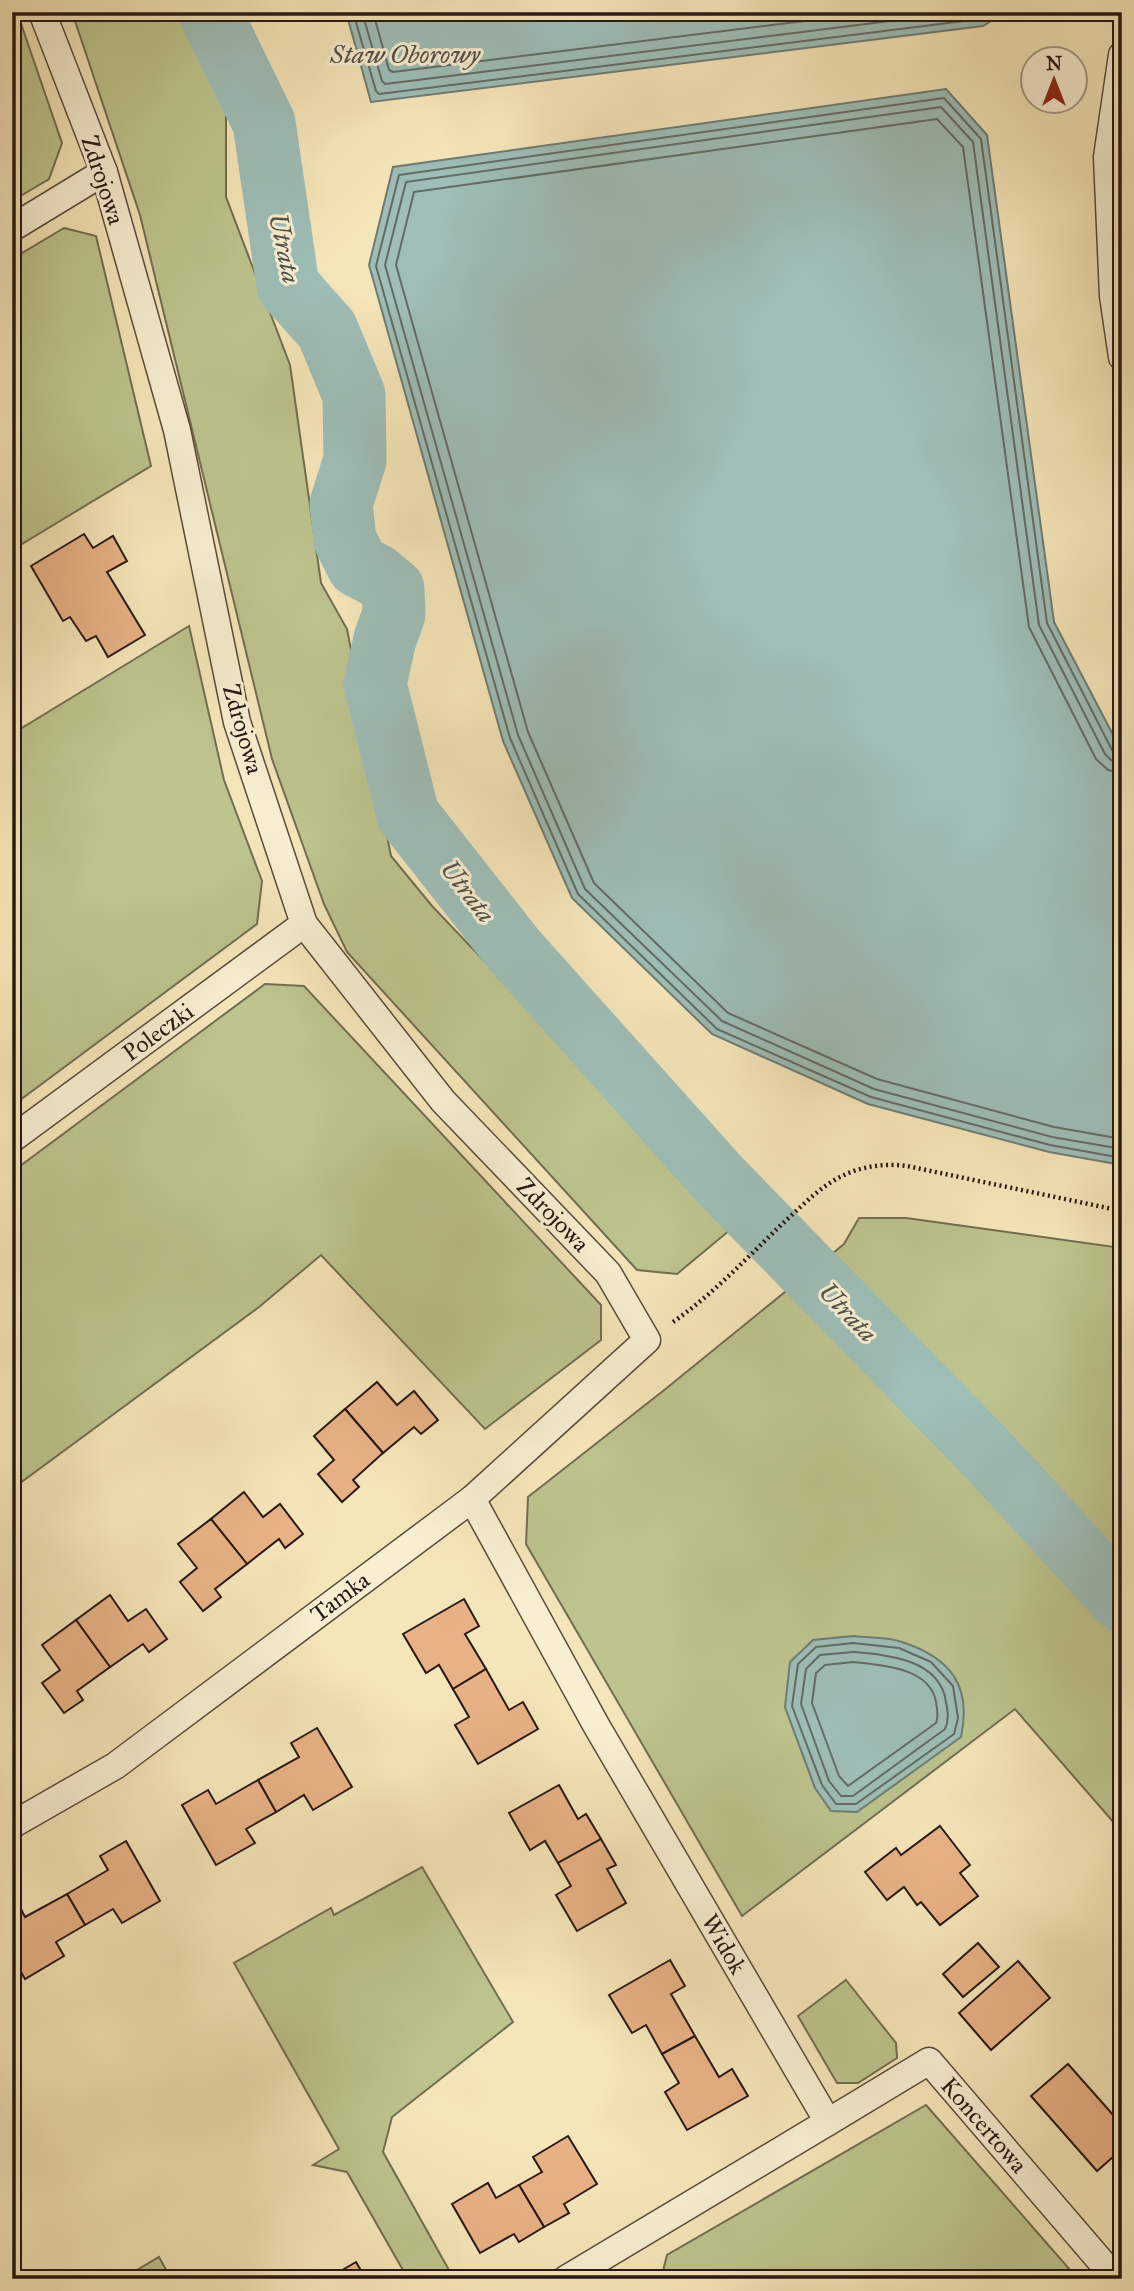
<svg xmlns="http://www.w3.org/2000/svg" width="1134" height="2291" font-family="'IM FELL Great Primer',serif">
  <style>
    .green { fill: #bdc48e; stroke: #726e50; stroke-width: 2 }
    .water { fill: #9ebeb7; stroke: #6e7c75; stroke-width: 2 }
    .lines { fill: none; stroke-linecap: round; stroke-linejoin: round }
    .shore { stroke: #626c65; stroke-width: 2 }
    .river { stroke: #9ebeb7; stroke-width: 63 }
    .building { fill: #e8b286; stroke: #271913; stroke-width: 2 }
    .minor-casing { stroke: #5a4c3c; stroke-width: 29 }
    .path { stroke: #271913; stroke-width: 4.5; stroke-dasharray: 2 3.5; stroke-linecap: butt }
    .minor { stroke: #f8efd2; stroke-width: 26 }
    .labels { text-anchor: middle; stroke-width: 6; stroke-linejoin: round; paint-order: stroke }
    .street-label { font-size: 24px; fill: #271913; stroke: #f8efd2 }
    .water-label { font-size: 26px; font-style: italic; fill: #51534c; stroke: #f8efd2 }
  </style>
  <rect width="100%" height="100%" fill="#f5e6b9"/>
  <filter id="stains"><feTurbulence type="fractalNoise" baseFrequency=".00286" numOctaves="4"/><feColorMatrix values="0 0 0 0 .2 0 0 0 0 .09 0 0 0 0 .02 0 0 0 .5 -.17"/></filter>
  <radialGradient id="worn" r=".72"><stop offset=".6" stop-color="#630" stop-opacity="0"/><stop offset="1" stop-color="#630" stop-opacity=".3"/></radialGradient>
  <g class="green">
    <path d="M 12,12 L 17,12 L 62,143 L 49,179 L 12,201 Z"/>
    <path d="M 72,12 L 186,12 L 226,98 L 226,197 L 290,365 L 321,583 L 347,629 L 391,856 L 432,906 L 736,1225 L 677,1274 L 637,1270 L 347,952 L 324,904 L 272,759 L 140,215 Z"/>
    <path d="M 64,228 L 96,236 L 151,466 L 12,550 L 12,259 Z"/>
    <path d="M 189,626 L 224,780 L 262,881 L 257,924 L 12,1106 L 12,734 Z"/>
    <path d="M 265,984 L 304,986 L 601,1305 L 601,1340 L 485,1429 L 321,1255 L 259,1307 L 12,1489 L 12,1172 Z"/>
    <path d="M 859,1218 L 906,1218 L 1122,1248 L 1122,1832 L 1015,1709 L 742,1916 L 526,1544 L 528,1497 L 663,1391 L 844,1244 Z"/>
    <path d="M 422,1867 L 513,2022 L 392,2117 L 383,2152 L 454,2279 L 408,2279 L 347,2172 L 313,2165 L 339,2149 L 234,1963 L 331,1908 L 334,1915 Z"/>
    <path d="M 846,1980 L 896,2043 L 897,2058 L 858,2083 L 837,2083 L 798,2016 Z"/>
    <path d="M 926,2105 L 1078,2279 L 661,2279 L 667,2255 Z"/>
    <path d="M 159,2257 L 171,2279 L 122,2279 Z"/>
  </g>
  <g class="water">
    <path d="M 346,12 L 1005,12 L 983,26 L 371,102 Z"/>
    <path d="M 946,89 L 987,135 L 1054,622 L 1122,752 L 1122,1165 L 1049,1152 L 868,1104 L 712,1034 L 572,898 L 503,741 L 369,265 L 393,167 Z"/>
    <path d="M 853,1636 C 869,1638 887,1637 902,1642 C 951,1658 972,1686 961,1737 L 857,1812 L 831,1811 L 815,1788 L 785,1707 L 790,1662 L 813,1640 Z"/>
  </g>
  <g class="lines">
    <g class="shore">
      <path d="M 353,12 L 376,91 L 379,94 L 980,19 L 991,12"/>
      <path d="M 362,12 L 382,81 L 385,84 L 962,12"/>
      <path d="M 373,12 L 389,70 L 393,72 L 877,12"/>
      <path d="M 1122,754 L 1112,750 L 1047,623 L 981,139 L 944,98 L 399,175 L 376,266 L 510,738 L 578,894 L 717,1029 L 871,1097 L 1050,1145 L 1122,1158"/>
      <path d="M 1122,763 L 1112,761 L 1105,754 L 1039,625 L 973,142 L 941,107 L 406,182 L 385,265 L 518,735 L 585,889 L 722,1021 L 874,1089 L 1052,1137 L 1122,1149"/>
      <path d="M 1122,773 L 1108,770 L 1096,759 L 1029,627 L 963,147 L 937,119 L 414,192 L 396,265 L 528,732 L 594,883 L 728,1013 L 877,1079 L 1054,1127 L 1122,1139"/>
      <path d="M 853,1643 L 899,1648 L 931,1662 L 953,1686 L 958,1718 L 954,1734 L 856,1804 L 836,1804 L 822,1785 L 792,1706 L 798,1664 L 816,1647 Z"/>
      <path d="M 853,1652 C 888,1655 940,1659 946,1702 C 948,1712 949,1720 945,1729 L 853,1796 L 841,1796 L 829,1781 L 801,1704 L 806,1669 L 820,1655 Z"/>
      <path d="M 853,1662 C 880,1665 930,1667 936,1702 C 937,1709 939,1716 936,1723 L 848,1786 L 839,1776 L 812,1703 L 816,1673 L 825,1665 Z"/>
    </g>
    <path class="river" d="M 210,12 L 264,123 L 288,286 L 327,330 L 354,395 L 355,460 L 341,504 L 345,540 L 358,566 L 376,575 L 393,589 L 394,614 L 385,639 L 375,684 L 408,815 L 515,951 L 719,1179 L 987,1454 L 1122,1601"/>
  </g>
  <g class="building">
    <path d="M 84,534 L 93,548 L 113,536 L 127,561 L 107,572 L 145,635 L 108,657 L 96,636 L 86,641 L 70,617 L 63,621 L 31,566 Z"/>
    <path d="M 377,1382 L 397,1405 L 414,1391 L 438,1420 L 421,1434 L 414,1427 L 383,1453 L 345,1409 Z"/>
    <path d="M 345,1409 L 383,1453 L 353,1480 L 359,1487 L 342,1502 L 318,1474 L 334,1460 L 314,1436 Z"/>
    <path d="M 244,1492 L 263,1517 L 280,1504 L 303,1534 L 285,1548 L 279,1539 L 247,1564 L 211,1519 Z"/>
    <path d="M 211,1519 L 247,1564 L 215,1589 L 221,1597 L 203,1611 L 180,1582 L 197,1568 L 178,1544 Z"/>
    <path d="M 110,1595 L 128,1621 L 146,1609 L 167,1639 L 149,1652 L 143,1644 L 110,1667 L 76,1620 Z"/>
    <path d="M 464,1599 L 479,1626 L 465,1634 L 486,1669 L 453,1689 L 439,1665 L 426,1673 L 403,1634 Z"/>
    <path d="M 76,1620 L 110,1667 L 77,1691 L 83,1700 L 64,1713 L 42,1683 L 60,1670 L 42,1645 Z"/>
    <path d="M 486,1669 L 509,1710 L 523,1702 L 538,1729 L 478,1764 L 455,1725 L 469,1717 L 453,1689 Z"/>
    <path d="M 317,1728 L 352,1787 L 313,1810 L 304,1795 L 276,1812 L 258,1780 L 299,1757 L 291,1743 Z"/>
    <path d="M 258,1780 L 276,1812 L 246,1829 L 255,1843 L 216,1865 L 182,1805 L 208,1790 L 216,1804 Z"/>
    <path d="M 559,1785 L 578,1819 L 586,1814 L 601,1839 L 558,1863 L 545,1841 L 530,1850 L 509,1813 Z"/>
    <path d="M 940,1826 L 970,1865 L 960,1873 L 978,1896 L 940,1925 L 921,1902 L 917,1905 L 904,1887 L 887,1900 L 865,1872 L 896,1848 L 901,1855 Z"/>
    <path d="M 601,1839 L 616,1865 L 607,1869 L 626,1903 L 577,1931 L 556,1895 L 571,1886 L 558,1863 Z"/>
    <path d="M 126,1841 L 160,1901 L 122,1923 L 113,1909 L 85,1925 L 67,1894 L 108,1870 L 100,1856 Z"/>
    <path d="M 67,1894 L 85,1925 L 56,1942 L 64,1956 L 25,1979 L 12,1956 L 12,1907 L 18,1903 L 25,1917 Z"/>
    <path d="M 978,1943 L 999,1967 L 963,1997 L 943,1974 Z"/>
    <path d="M 670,1960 L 685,1986 L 671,1994 L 695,2036 L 662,2054 L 646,2025 L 632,2033 L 609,1995 Z"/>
    <path d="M 1018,1961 L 1050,1998 L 991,2050 L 959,2013 Z"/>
    <path d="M 695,2036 L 719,2077 L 732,2069 L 748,2096 L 687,2130 L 665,2092 L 679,2083 L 662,2054 Z"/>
    <path d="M 1068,2064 L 1122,2125 L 1122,2149 L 1097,2171 L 1031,2096 Z"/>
    <path d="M 568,2136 L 597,2184 L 564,2204 L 569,2213 L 544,2227 L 519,2185 L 542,2172 L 533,2157 Z"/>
    <path d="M 488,2183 L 496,2198 L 519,2185 L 544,2227 L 519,2242 L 514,2234 L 480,2253 L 452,2204 Z"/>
    <path d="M 356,2262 L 366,2279 L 327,2279 Z"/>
  </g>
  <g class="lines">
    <defs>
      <g id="minor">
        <path d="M 1122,55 L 1107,157 L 1113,296 L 1122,357"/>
        <path d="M 12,228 L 104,172"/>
        <path d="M 12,1139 L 304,924"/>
        <path d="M 472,1499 L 596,1725 L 828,2122 L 566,2279"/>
        <path d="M 12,1825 L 115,1766 L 472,1499 L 647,1340 L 608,1273 L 443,1101 L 304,924 L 237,722 L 177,430 L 104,172 L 42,12"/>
        <path d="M 828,2122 L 929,2061 L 1116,2279"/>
      </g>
    </defs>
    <use href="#minor" class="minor-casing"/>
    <path class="path" d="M 673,1322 C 712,1295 746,1259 781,1225 C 800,1208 820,1186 844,1175 C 863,1166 887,1163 907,1166 L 1122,1211"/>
    <use href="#minor" class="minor"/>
  </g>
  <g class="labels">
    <g class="street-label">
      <text transform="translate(103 180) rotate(72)" y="8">Zdrojowa</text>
      <text transform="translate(243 729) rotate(74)" y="8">Zdrojowa</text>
      <text transform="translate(158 1032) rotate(-36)" y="8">Poleczki</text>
      <text transform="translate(553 1215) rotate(46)" y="8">Zdrojowa</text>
      <text transform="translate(340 1597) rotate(-37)" y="8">Tamka</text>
      <text transform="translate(724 1944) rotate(60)" y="8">Widok</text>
      <text transform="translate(984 2125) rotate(49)" y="8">Koncertowa</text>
    </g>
    <g class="water-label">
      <text x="405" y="63">Staw Oborowy</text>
      <text transform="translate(285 248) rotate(78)" y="9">Utrata</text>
      <text transform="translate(468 891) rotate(52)" y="9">Utrata</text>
      <text transform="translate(848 1312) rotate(46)" y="9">Utrata</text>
    </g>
  </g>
  <rect width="1134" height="2291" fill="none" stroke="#f5e6b9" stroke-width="42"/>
  <rect x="14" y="14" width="1106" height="2263" fill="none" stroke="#271913" stroke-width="3.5"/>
  <rect x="21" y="21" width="1092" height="2249" fill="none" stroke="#271913" stroke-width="2"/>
  <g transform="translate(1054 80)"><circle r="33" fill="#f8efd2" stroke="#a49986" stroke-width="2"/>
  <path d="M0-5L12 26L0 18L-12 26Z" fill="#8f2418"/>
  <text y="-10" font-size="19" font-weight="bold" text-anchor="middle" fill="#271913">N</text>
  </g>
  <rect width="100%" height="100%" filter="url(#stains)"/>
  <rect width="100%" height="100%" fill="url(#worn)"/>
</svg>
